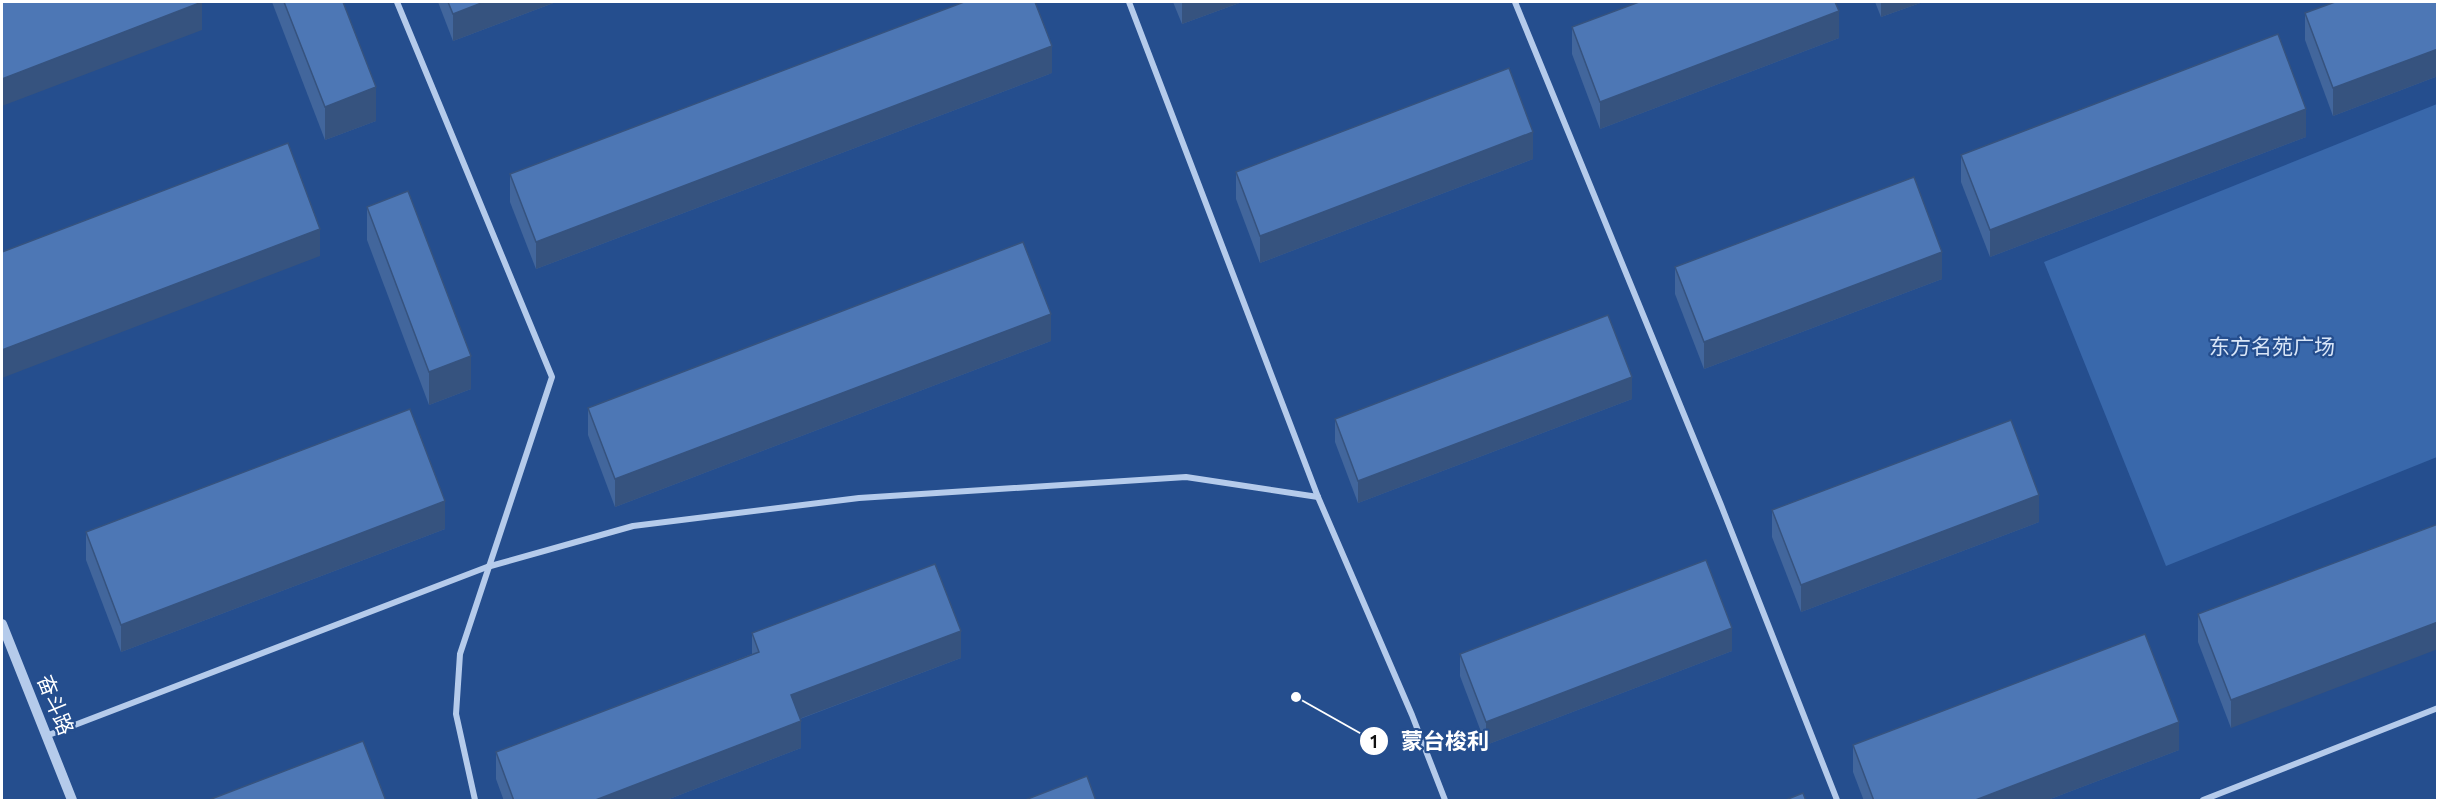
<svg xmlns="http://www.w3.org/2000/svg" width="2439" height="802" font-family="Ubuntu,'Noto Sans SC',sans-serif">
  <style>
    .green { fill: #3968ab }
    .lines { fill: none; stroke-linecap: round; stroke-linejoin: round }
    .minor { stroke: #b5cbeb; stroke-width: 6 }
    .tertiary { stroke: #b5cbeb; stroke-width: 10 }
    .wall { fill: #42669c }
    .shaded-wall { fill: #36537f }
    .building { fill: #4d77b5; stroke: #36537f; stroke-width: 1.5 }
    .labels { text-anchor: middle; stroke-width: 4.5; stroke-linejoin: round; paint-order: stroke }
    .park-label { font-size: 21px; fill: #d9e6f8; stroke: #254e8e }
    .street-label { font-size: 21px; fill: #fff; stroke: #254e8e }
    .leader { fill: none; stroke: #fff; stroke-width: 2 }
    .callout-dot { fill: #fff; stroke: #254e8e; stroke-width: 2 }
    .mark-label { font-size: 18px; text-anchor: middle; font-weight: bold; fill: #111 }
    .callout-label { font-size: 22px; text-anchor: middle; font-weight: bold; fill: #fff; stroke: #254e8e; stroke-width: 4.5; stroke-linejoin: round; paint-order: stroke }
  </style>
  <rect width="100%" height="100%" fill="#254e8e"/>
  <path class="green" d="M 2437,104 L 2437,457 L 2166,566 L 2044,262 Z"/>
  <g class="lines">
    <g class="minor">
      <path d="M 397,2 L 552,377 L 460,654 L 456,714 L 475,800"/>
      <path d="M 1129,2 L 1318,497 L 1412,715 L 1445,800"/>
      <path d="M 1515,2 L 1721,505 L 1837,800"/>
      <path d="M 46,736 L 487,567 L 633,526 L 859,498 L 1186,477 L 1318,497"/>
      <path d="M 2203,800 L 2438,708"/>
    </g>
    <path class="tertiary" d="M 2,624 L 72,800"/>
  </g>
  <g class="wall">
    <path d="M 272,2 L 343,2 L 376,121 L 325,140 Z"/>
    <path d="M 438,2 L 556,2 L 453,41 Z"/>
    <path d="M 1173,2 L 1242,2 L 1182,24 Z"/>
    <path d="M 1875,2 L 1923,2 L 1881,17 Z"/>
    <path d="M 2438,2 L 2438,76 L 2333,116 L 2305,40 L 2305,13 Z"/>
    <path d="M 1572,27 L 1839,38 L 1600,129 L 1572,54 Z"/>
    <path d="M 1052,73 L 536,269 L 510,202 L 510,174 Z"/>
    <path d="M 2306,137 L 1990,257 L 1961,182 L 1961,155 Z"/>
    <path d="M 1533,159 L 1260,263 L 1236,199 L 1236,172 Z"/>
    <path d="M 367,207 L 471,389 L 429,405 L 367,240 Z"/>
    <path d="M 1675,267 L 1942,279 L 1704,369 L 1675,294 Z"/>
    <path d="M 1051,341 L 615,507 L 588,435 L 588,408 Z"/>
    <path d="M 1632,399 L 1358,503 L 1335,442 L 1335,419 Z"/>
    <path d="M 1772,510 L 2039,522 L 1801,612 L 1772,537 Z"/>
    <path d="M 2438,524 L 2231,728 L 2198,642 L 2198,614 Z"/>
    <path d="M 445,529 L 121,652 L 86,560 L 86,532 Z"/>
    <path d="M 752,633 L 961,658 L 800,719 L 801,748 L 664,801 L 504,801 L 496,779 L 496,752 L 752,654 Z"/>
    <path d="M 1732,651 L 1486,745 L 1460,676 L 1460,654 Z"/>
    <path d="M 1853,745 L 2179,750 L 2045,801 L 1864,801 L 1853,772 Z"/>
  </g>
  <g class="shaded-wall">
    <path d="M 202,2 L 202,30 L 2,106 L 2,79 Z"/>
    <path d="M 484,2 L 556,2 L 453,41 L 453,14 Z"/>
    <path d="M 1182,2 L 1242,2 L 1182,24 Z"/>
    <path d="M 1881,2 L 1923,2 L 1881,17 Z"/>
    <path d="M 1839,11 L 1839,38 L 1600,129 L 1600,102 Z"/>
    <path d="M 1052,46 L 1052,73 L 536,269 L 536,242 Z"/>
    <path d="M 2438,49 L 2438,76 L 2333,116 L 2333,88 Z"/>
    <path d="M 376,87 L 376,121 L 325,140 L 325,107 Z"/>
    <path d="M 2306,109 L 2306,137 L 1990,257 L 1990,230 Z"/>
    <path d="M 1533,132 L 1533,159 L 1260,263 L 1260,236 Z"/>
    <path d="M 320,229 L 320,256 L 2,378 L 2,350 Z"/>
    <path d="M 1942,252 L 1942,279 L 1704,369 L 1704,342 Z"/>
    <path d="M 1051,314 L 1051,341 L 615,507 L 615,479 Z"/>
    <path d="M 471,356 L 471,389 L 429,405 L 429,372 Z"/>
    <path d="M 1632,377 L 1632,399 L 1358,503 L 1358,481 Z"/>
    <path d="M 2039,495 L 2039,522 L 1801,612 L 1801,585 Z"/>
    <path d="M 445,501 L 445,529 L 121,652 L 121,625 Z"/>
    <path d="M 2438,622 L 2438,649 L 2231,728 L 2231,700 Z"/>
    <path d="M 1732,628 L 1732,651 L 1486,745 L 1486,722 Z"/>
    <path d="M 961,631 L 961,658 L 791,722 L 791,695 Z"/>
    <path d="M 801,721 L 801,748 L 664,801 L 593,801 Z"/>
    <path d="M 2179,722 L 2179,750 L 2045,801 L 1973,801 Z"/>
  </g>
  <g class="building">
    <path d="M 2,2 L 202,2 L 2,79 Z"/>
    <path d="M 284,2 L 343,2 L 376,87 L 325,107 Z"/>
    <path d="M 448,2 L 484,2 L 453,14 Z"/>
    <path d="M 964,2 L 1035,2 L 1052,46 L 536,242 L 510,174 Z"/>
    <path d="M 1639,2 L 1835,2 L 1839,11 L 1600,102 L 1572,27 Z"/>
    <path d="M 2335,2 L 2438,2 L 2438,49 L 2333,88 L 2305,13 Z"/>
    <path d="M 2278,34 L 2306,109 L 1990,230 L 1961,155 Z"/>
    <path d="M 1509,68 L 1533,132 L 1260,236 L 1236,172 Z"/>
    <path d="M 288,143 L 320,229 L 2,350 L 2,252 Z"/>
    <path d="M 1914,177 L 1942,252 L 1704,342 L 1675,267 Z"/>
    <path d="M 408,191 L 471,356 L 429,372 L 367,207 Z"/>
    <path d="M 1023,242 L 1051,314 L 615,479 L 588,408 Z"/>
    <path d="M 1608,315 L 1632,377 L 1358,481 L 1335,419 Z"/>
    <path d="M 410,409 L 445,501 L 121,625 L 86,532 Z"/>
    <path d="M 2011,420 L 2039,495 L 1801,585 L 1772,510 Z"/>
    <path d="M 2438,524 L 2438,622 L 2231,700 L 2198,614 Z"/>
    <path d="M 1706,560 L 1732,628 L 1486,722 L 1460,654 Z"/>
    <path d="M 935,564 L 961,631 L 791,695 L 801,721 L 593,801 L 514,801 L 496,752 L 759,652 L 752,633 Z"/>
    <path d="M 2145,634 L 2179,722 L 1973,801 L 1874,801 L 1853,745 Z"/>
    <path d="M 363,741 L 386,801 L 206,801 Z"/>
    <path d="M 1087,776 L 1096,801 L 1025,801 L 1025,800 Z"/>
    <path d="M 1803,793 L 1806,801 L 1783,801 Z"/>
  </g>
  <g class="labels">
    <g class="park-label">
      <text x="2272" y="354">东方名苑广场</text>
    </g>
    <g class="street-label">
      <text transform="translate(55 705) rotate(68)" y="7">奋斗路</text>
    </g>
  </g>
  <path class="leader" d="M1296 697L1374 741"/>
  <g class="callout-dot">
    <circle cx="1296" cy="697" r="6"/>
    <circle cx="1374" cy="741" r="15"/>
  </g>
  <g class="mark-label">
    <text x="1374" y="748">1</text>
  </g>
  <g class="callout-label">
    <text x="1445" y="749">蒙台梭利</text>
  </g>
  <rect width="2439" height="802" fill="none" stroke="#ffffff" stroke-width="6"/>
</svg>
